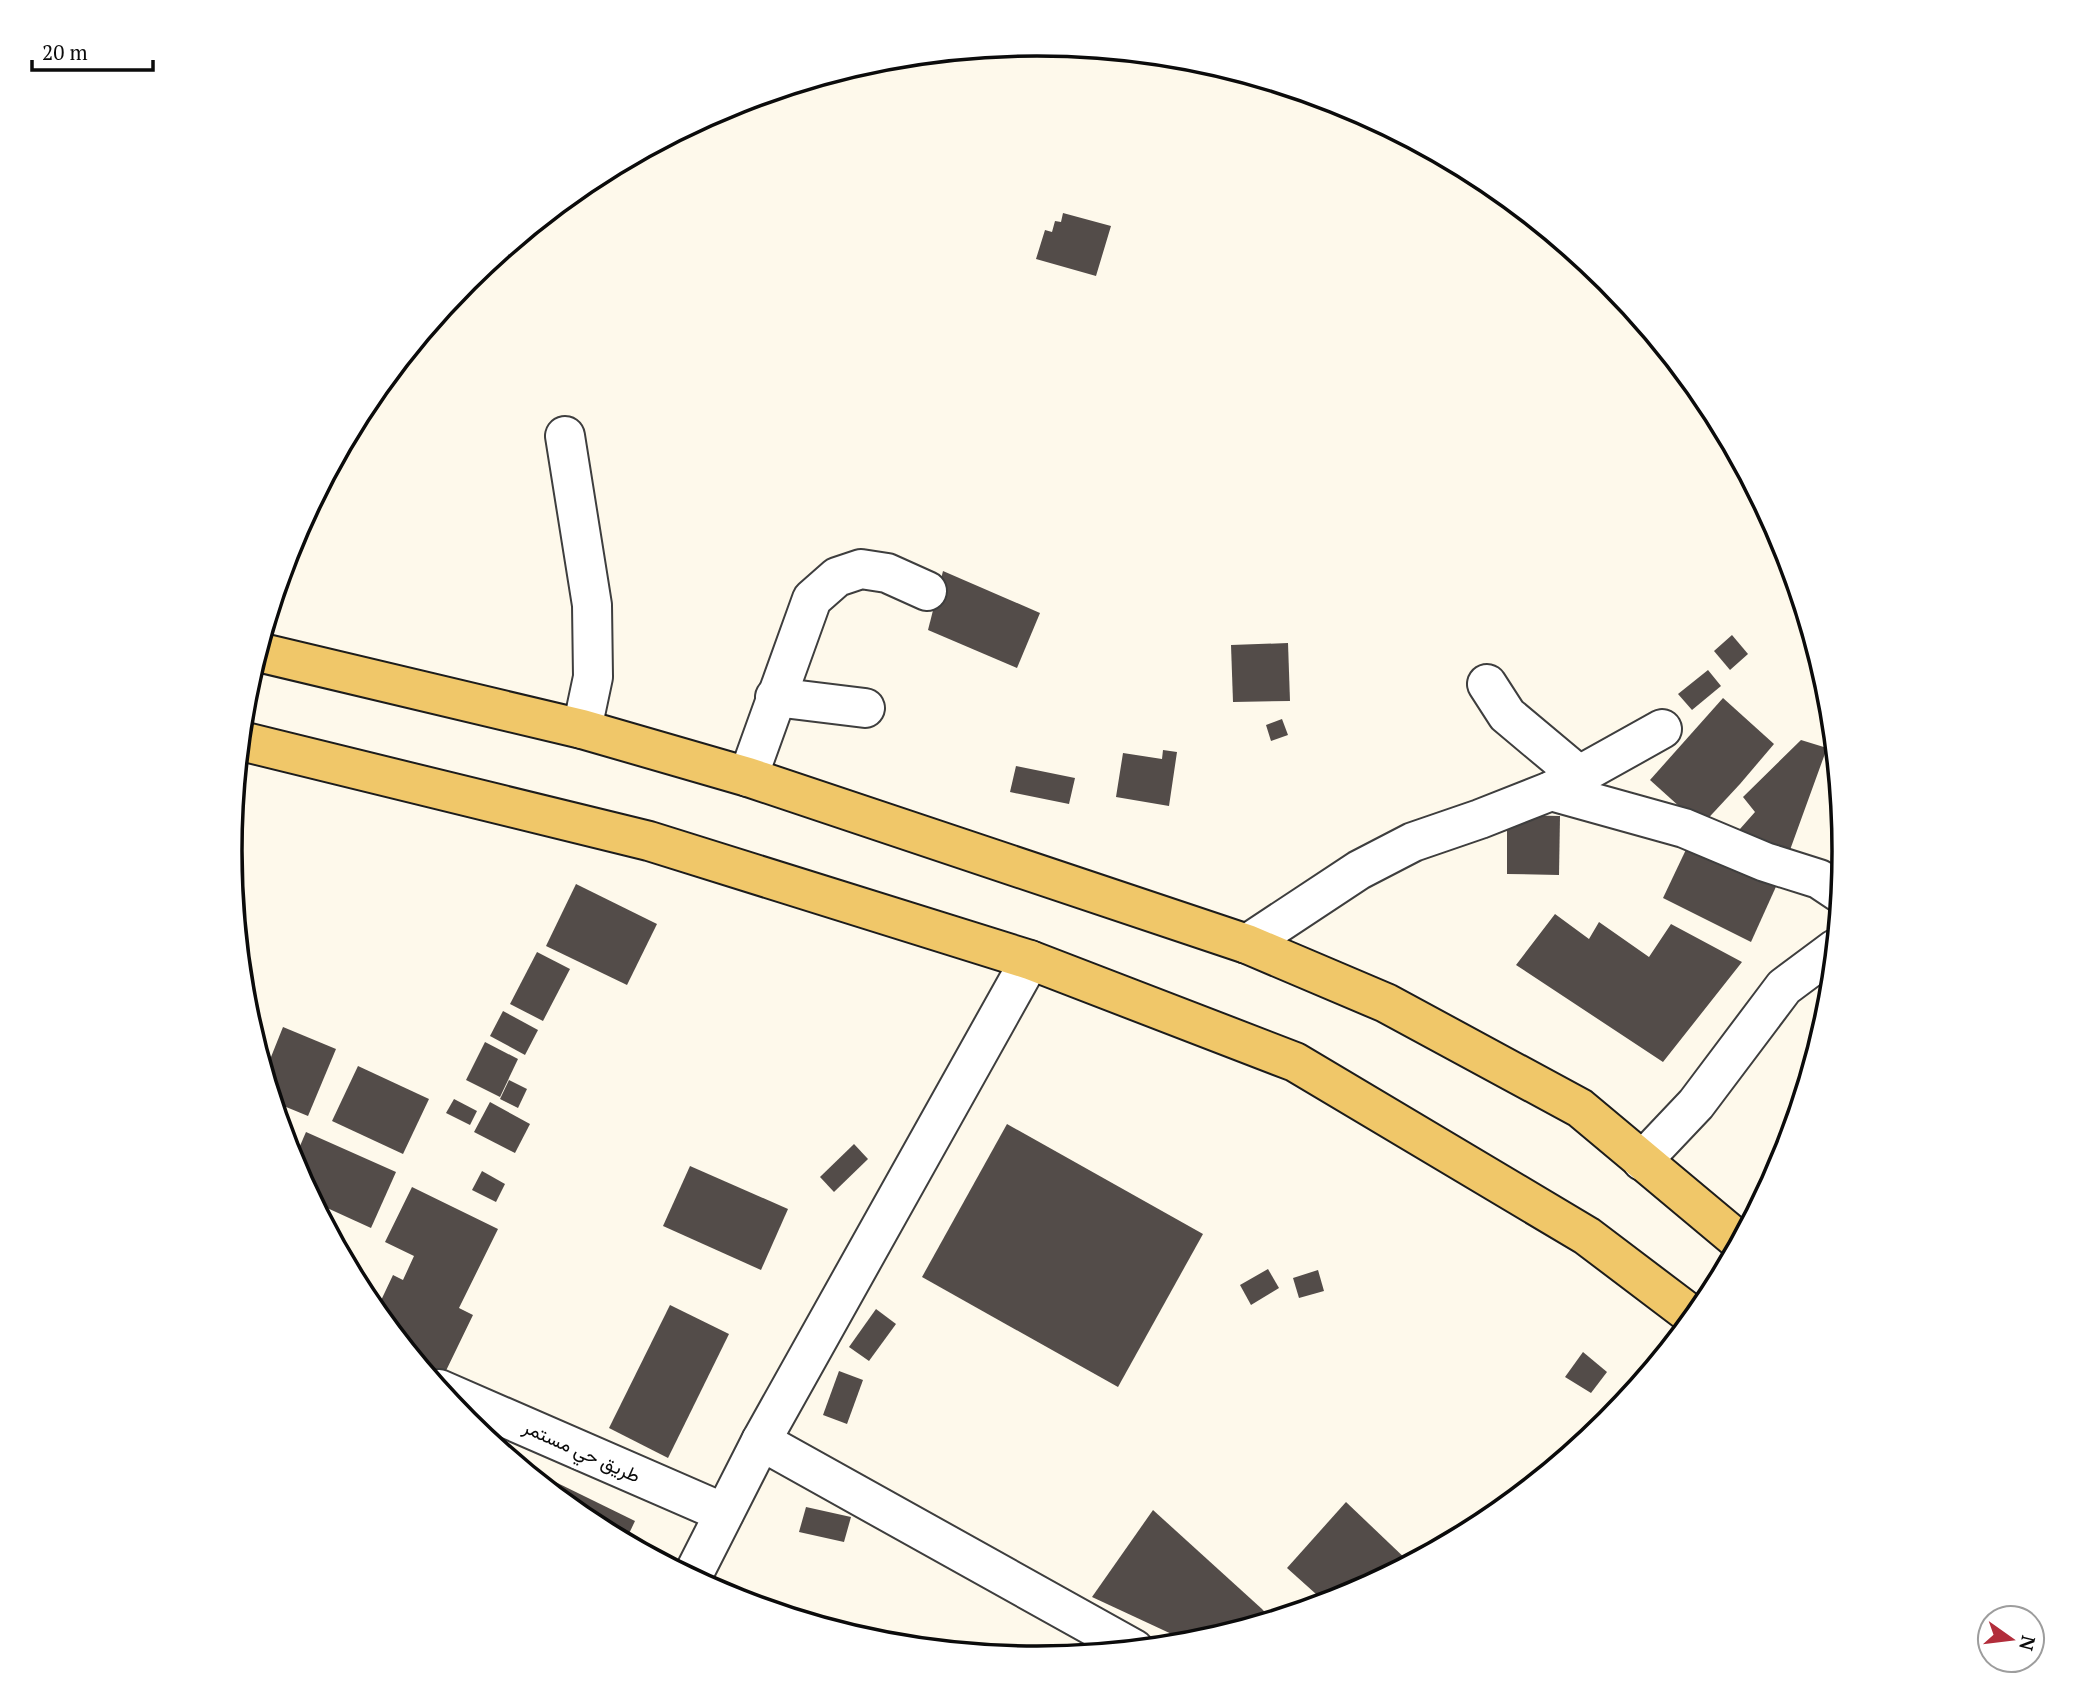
<svg xmlns="http://www.w3.org/2000/svg" width="2074" height="1702" font-family="'PT Serif',Vazirmatn,serif">
  <style>
    .building { fill: #534c49 }
    .lines { fill: none; stroke-linecap: round; stroke-linejoin: round }
    .minor-casing { stroke: #3e3e3e; stroke-width: 42 }
    .primary-casing { stroke: #1c1c1c; stroke-width: 42 }
    .minor { stroke: #fff; stroke-width: 38 }
    .primary { stroke: #f0c769; stroke-width: 38 }
    .labels { text-anchor: middle; stroke-width: 7; stroke-linejoin: round; paint-order: stroke }
    .street-label { font-size: 19px; fill: #0b0b0b; stroke: #fff }
    .rim { fill: none; stroke: #0b0b0b; stroke-width: 3.5 }
  </style>
  <rect width="100%" height="100%" fill="#fef9eb"/>
  <g class="building">
    <path d="M 1140,54 L 1195,59 L 1208,63 L 1206,72 Z"/>
    <path d="M 1063,213 L 1111,226 L 1096,276 L 1036,259 L 1045,230 L 1052,232 L 1055,221 L 1061,222 Z"/>
    <path d="M 943,571 L 1040,613 L 1017,668 L 928,630 Z"/>
    <path d="M 1732,635 L 1748,654 L 1730,670 L 1714,651 Z"/>
    <path d="M 1288,643 L 1290,701 L 1233,702 L 1231,645 Z"/>
    <path d="M 1708,670 L 1721,686 L 1692,710 L 1678,694 Z"/>
    <path d="M 1723,698 L 1774,744 L 1740,784 L 1701,826 L 1650,780 Z"/>
    <path d="M 1282,719 L 1288,735 L 1271,741 L 1266,725 Z"/>
    <path d="M 1801,740 L 1827,748 L 1786,861 L 1732,838 L 1755,812 L 1743,797 Z"/>
    <path d="M 1163,750 L 1177,752 L 1169,806 L 1116,797 L 1123,753 L 1162,759 Z"/>
    <path d="M 1016,766 L 1075,778 L 1069,804 L 1010,792 Z"/>
    <path d="M 1507,815 L 1560,816 L 1559,875 L 1507,874 Z"/>
    <path d="M 1691,839 L 1779,880 L 1751,942 L 1663,898 Z"/>
    <path d="M 576,884 L 657,924 L 627,985 L 546,946 Z"/>
    <path d="M 1555,914 L 1589,939 L 1599,922 L 1649,957 L 1671,924 L 1742,962 L 1663,1062 L 1516,965 Z"/>
    <path d="M 537,952 L 570,969 L 543,1021 L 510,1004 Z"/>
    <path d="M 503,1011 L 538,1030 L 525,1055 L 490,1036 Z"/>
    <path d="M 283,1027 L 336,1049 L 308,1116 L 274,1102 L 265,1072 Z"/>
    <path d="M 485,1042 L 518,1059 L 500,1097 L 466,1080 Z"/>
    <path d="M 358,1066 L 429,1099 L 403,1154 L 332,1121 Z"/>
    <path d="M 509,1080 L 527,1089 L 518,1108 L 500,1099 Z"/>
    <path d="M 454,1099 L 477,1111 L 470,1125 L 446,1113 Z"/>
    <path d="M 490,1102 L 530,1124 L 515,1153 L 474,1132 Z"/>
    <path d="M 1007,1124 L 1203,1234 L 1118,1387 L 922,1277 Z"/>
    <path d="M 306,1132 L 396,1172 L 371,1228 L 314,1202 L 293,1162 Z"/>
    <path d="M 854,1144 L 868,1159 L 834,1192 L 820,1177 Z"/>
    <path d="M 690,1166 L 788,1209 L 761,1270 L 663,1226 Z"/>
    <path d="M 482,1171 L 505,1184 L 496,1202 L 472,1190 Z"/>
    <path d="M 412,1187 L 498,1229 L 459,1308 L 473,1315 L 441,1381 L 427,1374 L 376,1311 L 393,1275 L 403,1280 L 414,1256 L 385,1242 Z"/>
    <path d="M 1268,1269 L 1279,1288 L 1251,1305 L 1240,1285 Z"/>
    <path d="M 1318,1270 L 1324,1291 L 1299,1298 L 1293,1278 Z"/>
    <path d="M 670,1305 L 729,1334 L 668,1458 L 609,1428 Z"/>
    <path d="M 876,1309 L 896,1324 L 869,1361 L 849,1347 Z"/>
    <path d="M 1583,1352 L 1607,1372 L 1591,1393 L 1565,1377 Z"/>
    <path d="M 839,1371 L 863,1380 L 847,1424 L 823,1415 Z"/>
    <path d="M 537,1473 L 635,1521 L 625,1542 L 588,1522 L 534,1478 Z"/>
    <path d="M 1346,1502 L 1410,1563 L 1346,1597 L 1326,1603 L 1287,1568 Z"/>
    <path d="M 806,1507 L 851,1517 L 844,1542 L 799,1532 Z"/>
    <path d="M 1153,1510 L 1262,1609 L 1271,1619 L 1191,1643 L 1092,1597 Z"/>
  </g>
  <g class="lines">
    <defs>
      <g id="minor">
        <path d="M 565,436 L 592,605 L 593,677 L 582,729"/>
        <path d="M 1487,684 L 1507,715 L 1580,776"/>
        <path d="M 775,697 L 865,708"/>
        <path d="M 748,777 L 812,599 L 837,577 L 861,569 L 887,573 L 927,591"/>
        <path d="M 1551,791 L 1684,828 L 1765,862 L 1819,879 L 1840,893"/>
        <path d="M 1247,944 L 1359,870 L 1413,842 L 1480,819 L 1551,791 L 1662,729"/>
        <path d="M 1642,1161 L 1696,1104 L 1784,987 L 1835,949"/>
        <path d="M 439,1389 L 724,1513"/>
        <path d="M 761,1441 L 1134,1649"/>
        <path d="M 692,1577 L 761,1441 L 1030,960"/>
      </g>
      <g id="primary">
        <path d="M 258,652 L 582,729 L 748,777 L 1247,944 L 1386,1003 L 1580,1108 L 1739,1241"/>
        <path d="M 241,741 L 649,841 L 1030,960 L 1295,1062 L 1587,1236 L 1694,1317"/>
      </g>
    </defs>
    <use href="#minor" class="minor-casing"/>
    <use href="#primary" class="primary-casing"/>
    <use href="#minor" class="minor"/>
    <use href="#primary" class="primary"/>
  </g>
  <g class="labels">
    <g class="street-label">
      <text transform="translate(582 1451) rotate(24)" y="7">طريق حي مستمر</text>
    </g>
  </g>
  <path d="M0 0H2074V1702H0ZM242 851a795 795 0 1 1 1590 0a795 795 0 1 1-1590 0Z" fill="#fff" fill-rule="evenodd"/>
  <path class="rim" d="M242 851a795 795 0 1 1 1590 0a795 795 0 1 1-1590 0Z"/>
  <g transform="translate(2011 1639) rotate(104)"><circle r="33" fill="#ffffff" stroke="#9d9d9d" stroke-width="2"/>
  <path d="M0-5L12 26L0 18L-12 26Z" fill="#b22d3b"/>
  <text y="-10" font-size="19" font-weight="bold" text-anchor="middle" fill="#0b0b0b">N</text>
  </g>
  <path d="M32 60v10h121v-10" fill="none" stroke="#0b0b0b" stroke-width="3.5"/>
  <text x="42" y="60" font-size="21" fill="#0b0b0b" stroke="#ffffff" stroke-width="5" paint-order="stroke">20 m</text>
</svg>
